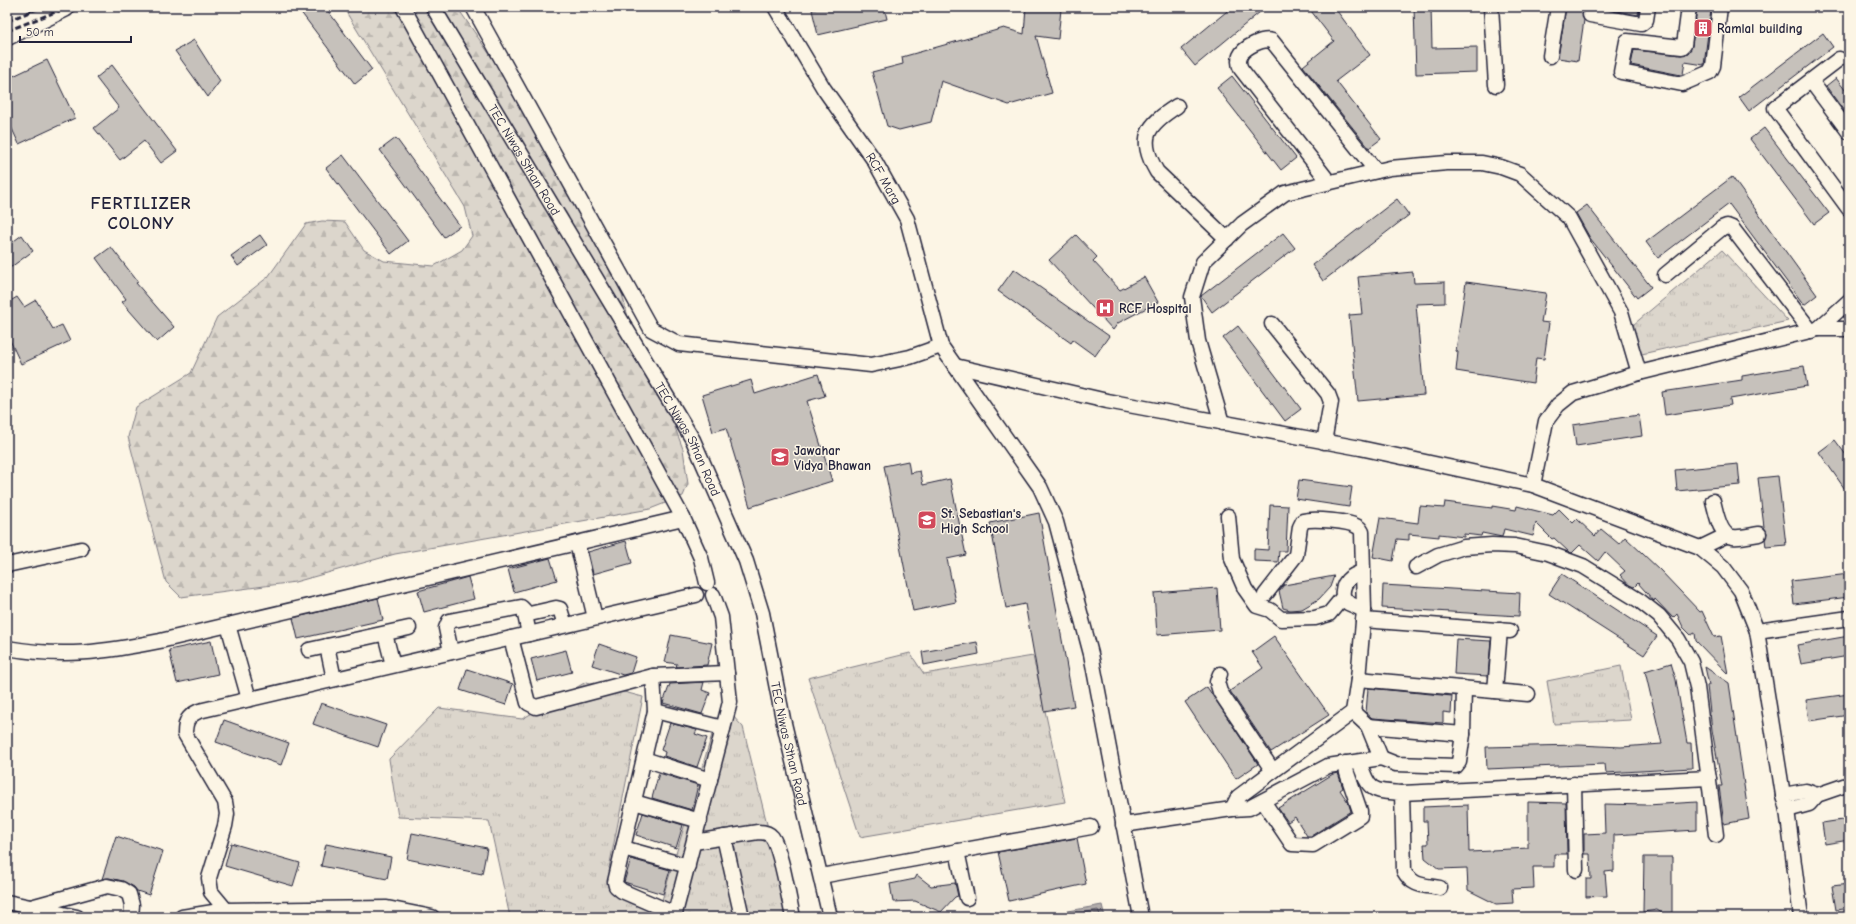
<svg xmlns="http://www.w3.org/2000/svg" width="1856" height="924" font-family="'Comic Neue',sans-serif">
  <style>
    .grass { fill: url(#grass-tufts); stroke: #7f7c84 }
    .forest { fill: url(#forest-firs); stroke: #7f7c84 }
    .water { fill: url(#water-ripples); stroke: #78757e }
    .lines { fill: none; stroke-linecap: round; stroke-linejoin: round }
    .shore { stroke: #5c5a68; stroke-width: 1 }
    .building { fill: #c6c1bb; stroke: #22223b }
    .minor-casing { stroke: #22223b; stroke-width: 17 }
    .secondary-casing { stroke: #22223b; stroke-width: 23 }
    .minor { stroke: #fcf5e5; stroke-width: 14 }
    .secondary { stroke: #fcf5e5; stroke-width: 20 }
    .rail { stroke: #22223b; stroke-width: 3; stroke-dasharray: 6 3; stroke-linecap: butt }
    .labels { text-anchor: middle; stroke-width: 3; stroke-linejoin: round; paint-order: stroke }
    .poi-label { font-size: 13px; font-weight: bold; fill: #22223b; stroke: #fcf5e5; text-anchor: start }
    .street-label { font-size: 13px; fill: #22223b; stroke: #fcf5e5 }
    .district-label { font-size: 17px; font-weight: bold; letter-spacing: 1px; fill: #22223b; stroke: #fcf5e5 }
  </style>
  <defs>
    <pattern id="grass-tufts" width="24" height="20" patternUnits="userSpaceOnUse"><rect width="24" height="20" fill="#dcd6cc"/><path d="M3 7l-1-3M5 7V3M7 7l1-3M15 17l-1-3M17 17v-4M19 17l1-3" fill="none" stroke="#bcb7b0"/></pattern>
    <pattern id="forest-firs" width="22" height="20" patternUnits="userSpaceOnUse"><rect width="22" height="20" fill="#dcd6cc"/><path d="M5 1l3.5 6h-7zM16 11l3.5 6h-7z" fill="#bcb7b0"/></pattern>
    <pattern id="water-ripples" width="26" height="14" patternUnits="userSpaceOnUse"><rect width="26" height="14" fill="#b2adab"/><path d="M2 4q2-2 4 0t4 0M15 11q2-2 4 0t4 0" fill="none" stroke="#908c8c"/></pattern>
  </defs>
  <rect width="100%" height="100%" fill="#fcf5e5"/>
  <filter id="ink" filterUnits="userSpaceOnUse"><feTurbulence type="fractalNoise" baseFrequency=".025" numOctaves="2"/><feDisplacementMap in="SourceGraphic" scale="8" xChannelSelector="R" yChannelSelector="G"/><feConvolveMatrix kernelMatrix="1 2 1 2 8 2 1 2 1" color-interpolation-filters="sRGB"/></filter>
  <g filter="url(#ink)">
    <g class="grass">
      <path d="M 1722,250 L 1788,321 L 1633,356 L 1627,330 Z"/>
      <path d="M 910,653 L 924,674 L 1033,656 L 1065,802 L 860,837 L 808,678 Z"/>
      <path d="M 1621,666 L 1631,720 L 1554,724 L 1547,681 Z"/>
      <path d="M 586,682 L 643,697 L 609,868 L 659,910 L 714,728 L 729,712 L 743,727 L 790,917 L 510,917 L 489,821 L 398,817 L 389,759 L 439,708 L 522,719 Z"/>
    </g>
    <path class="forest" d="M 343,7 L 457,7 L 517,94 L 622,294 L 634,340 L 658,382 L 683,449 L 688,484 L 683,496 L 650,509 L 395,554 L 295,582 L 181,597 L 166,582 L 128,437 L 136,407 L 191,373 L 217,317 L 268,277 L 306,224 L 322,221 L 345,222 L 364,250 L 384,261 L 434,266 L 462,250 L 472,236 L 465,207 Z"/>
    <path class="water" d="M 1102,905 L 1105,917 L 1052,917 L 1052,914 Z"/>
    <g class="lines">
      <path class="shore" d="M 1060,917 L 1098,910 L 1101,917"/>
    </g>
    <g class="building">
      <path d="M 297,7 L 325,7 L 372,70 L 355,84 Z"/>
      <path d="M 822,7 L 884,7 L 887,19 L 818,35 L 812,10 Z"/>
      <path d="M 1026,7 L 1061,9 L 1058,39 L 1036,36 L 1052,93 L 1009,105 L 941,81 L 931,122 L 899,130 L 887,126 L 872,72 L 903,64 L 902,57 L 1004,28 L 1024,34 Z"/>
      <path d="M 1232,7 L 1266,7 L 1195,66 L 1181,49 Z"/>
      <path d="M 1308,7 L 1334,7 L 1370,55 L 1336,81 L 1381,139 L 1369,148 L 1303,66 L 1334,41 Z"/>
      <path d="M 1414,7 L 1431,7 L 1432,48 L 1477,47 L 1477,72 L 1416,74 Z"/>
      <path d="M 1566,7 L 1586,7 L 1582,14 L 1584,20 L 1578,61 L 1558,58 Z"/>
      <path d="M 1595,7 L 1639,7 L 1638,15 Z"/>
      <path d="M 1697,8 L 1711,10 L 1704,65 L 1685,62 L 1683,74 L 1681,75 L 1631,65 L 1634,50 L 1681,55 L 1688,53 L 1692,46 Z"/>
      <path d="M 1823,33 L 1833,47 L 1749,111 L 1739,97 Z"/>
      <path d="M 194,40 L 220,81 L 208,97 L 175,51 Z"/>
      <path d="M 47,60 L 75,118 L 19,144 L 7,118 L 7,79 Z"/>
      <path d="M 112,65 L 177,151 L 161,163 L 144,141 L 120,160 L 94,128 L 119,108 L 96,78 Z"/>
      <path d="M 1232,76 L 1296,158 L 1281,170 L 1217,88 Z"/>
      <path d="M 1836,78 L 1849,95 L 1849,118 L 1826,86 Z"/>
      <path d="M 1764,128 L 1829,213 L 1814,224 L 1750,139 Z"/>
      <path d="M 396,138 L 460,226 L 444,237 L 380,150 Z"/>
      <path d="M 343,155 L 408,241 L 391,254 L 326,168 Z"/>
      <path d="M 1732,177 L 1817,295 L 1804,305 L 1729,204 L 1658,258 L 1646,242 Z"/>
      <path d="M 1397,199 L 1409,215 L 1323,281 L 1312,265 Z"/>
      <path d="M 1587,205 L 1651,287 L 1637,298 L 1590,238 L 1576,213 Z"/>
      <path d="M 1283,233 L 1295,248 L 1212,312 L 1201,296 Z"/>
      <path d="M 22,235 L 33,251 L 7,270 L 7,246 Z"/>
      <path d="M 260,235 L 267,245 L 238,266 L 231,256 Z"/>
      <path d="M 1076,235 L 1097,257 L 1093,261 L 1120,290 L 1144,277 L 1158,302 L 1118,323 L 1113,330 L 1049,260 Z"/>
      <path d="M 111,247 L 138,282 L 136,283 L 174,327 L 157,342 L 122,302 L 126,299 L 96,258 Z"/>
      <path d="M 1014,269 L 1109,336 L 1095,356 L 1073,340 L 1071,343 L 998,291 Z"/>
      <path d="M 1413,272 L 1414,283 L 1445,282 L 1445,303 L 1416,304 L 1424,395 L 1358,401 L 1349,315 L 1362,314 L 1358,277 Z"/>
      <path d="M 1466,282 L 1546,293 L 1541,322 L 1549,323 L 1544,359 L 1536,358 L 1533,383 L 1456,371 L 1458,352 L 1456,351 Z"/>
      <path d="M 17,297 L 24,307 L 36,300 L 53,329 L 62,325 L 70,341 L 21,364 L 7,334 L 7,303 Z"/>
      <path d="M 1238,326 L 1301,409 L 1285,421 L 1223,338 Z"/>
      <path d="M 1804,366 L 1807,386 L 1730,399 L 1731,405 L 1665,415 L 1662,392 L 1742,380 L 1742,376 Z"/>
      <path d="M 818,374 L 825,396 L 807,401 L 832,481 L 750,507 L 726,428 L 713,432 L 702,395 L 751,380 L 755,394 Z"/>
      <path d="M 1639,415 L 1642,436 L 1576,446 L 1573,425 Z"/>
      <path d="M 1835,440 L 1849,459 L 1849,495 L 1819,452 Z"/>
      <path d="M 908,461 L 910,473 L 920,471 L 923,485 L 950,479 L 966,555 L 947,559 L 956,602 L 913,611 L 884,466 Z"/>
      <path d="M 1738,464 L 1740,485 L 1677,491 L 1675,470 Z"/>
      <path d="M 1778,476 L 1786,545 L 1766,547 L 1765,539 L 1767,533 L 1764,527 L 1758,478 Z"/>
      <path d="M 1299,480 L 1352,487 L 1349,507 L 1296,499 Z"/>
      <path d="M 1445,502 L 1492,508 L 1492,506 L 1516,510 L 1517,506 L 1553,515 L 1559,509 L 1573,523 L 1577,519 L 1595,536 L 1601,529 L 1619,544 L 1625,537 L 1660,570 L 1700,612 L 1702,611 L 1714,637 L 1721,636 L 1728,674 L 1696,641 L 1695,633 L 1691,635 L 1683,627 L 1677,614 L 1673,618 L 1655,599 L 1654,601 L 1638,583 L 1634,587 L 1629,585 L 1620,575 L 1625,571 L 1605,552 L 1598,561 L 1580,545 L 1572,553 L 1569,552 L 1554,538 L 1552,539 L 1536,523 L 1533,536 L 1504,529 L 1502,537 L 1482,533 L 1481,536 L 1464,534 L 1464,537 L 1439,534 L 1439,537 L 1409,534 L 1409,540 L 1397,539 L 1393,561 L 1373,557 L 1380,518 L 1418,523 L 1420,506 L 1444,508 Z"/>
      <path d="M 1270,505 L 1288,506 L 1286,551 L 1279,551 L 1278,562 L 1254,561 L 1254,549 L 1268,550 Z"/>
      <path d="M 1039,513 L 1074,706 L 1044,711 L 1025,604 L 1006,608 L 990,523 Z"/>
      <path d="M 626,541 L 632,563 L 593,574 L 588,552 Z"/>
      <path d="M 550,558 L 557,580 L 514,592 L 508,569 Z"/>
      <path d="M 1562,574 L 1657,636 L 1644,655 L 1549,594 Z"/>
      <path d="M 1849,574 L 1849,597 L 1794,604 L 1791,581 Z"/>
      <path d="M 1334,576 L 1330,587 L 1319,599 L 1302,609 L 1290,610 L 1283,608 L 1279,591 L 1284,585 Z"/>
      <path d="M 468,577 L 474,599 L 424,612 L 418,591 Z"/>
      <path d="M 1383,585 L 1520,593 L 1519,616 L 1382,608 Z"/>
      <path d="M 1217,588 L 1220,630 L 1157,635 L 1154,593 Z"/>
      <path d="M 378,598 L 383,620 L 298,639 L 293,618 Z"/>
      <path d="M 671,635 L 712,643 L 707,665 L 676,667 L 677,664 L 665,662 Z"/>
      <path d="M 1274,636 L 1329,715 L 1271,752 L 1230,691 L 1263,668 L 1252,652 Z"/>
      <path d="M 1849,636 L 1849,656 L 1801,664 L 1797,645 Z"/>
      <path d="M 1456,639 L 1491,641 L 1488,676 L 1454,674 Z"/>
      <path d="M 211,641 L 218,674 L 177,683 L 169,650 Z"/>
      <path d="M 977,642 L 979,654 L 924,665 L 922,652 Z"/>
      <path d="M 599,644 L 636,657 L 631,673 L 623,675 L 592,665 Z"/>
      <path d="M 566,650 L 572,672 L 537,681 L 531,659 Z"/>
      <path d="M 1671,663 L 1676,680 L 1687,743 L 1691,743 L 1692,768 L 1606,773 L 1605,764 L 1487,769 L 1486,747 L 1579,745 L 1621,747 L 1662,744 L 1645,671 Z"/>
      <path d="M 1705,667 L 1729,683 L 1749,819 L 1724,824 L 1719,786 L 1722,786 L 1712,730 L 1707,686 L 1709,685 Z"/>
      <path d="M 467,669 L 513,684 L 506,705 L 460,690 Z"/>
      <path d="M 704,682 L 702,690 L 710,693 L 702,714 L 663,703 L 670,684 Z"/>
      <path d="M 1207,687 L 1258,764 L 1236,779 L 1185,702 Z"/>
      <path d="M 1368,688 L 1452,696 L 1451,713 L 1443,712 L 1443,723 L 1372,718 L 1366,713 Z"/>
      <path d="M 1849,694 L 1849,715 L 1809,721 L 1806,700 Z"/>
      <path d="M 321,703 L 386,725 L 378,747 L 313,724 Z"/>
      <path d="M 224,720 L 289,743 L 281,765 L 216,742 Z"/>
      <path d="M 670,723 L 697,730 L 695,734 L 707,738 L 697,767 L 664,756 L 665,752 L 661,750 Z"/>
      <path d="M 659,773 L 698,785 L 692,810 L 652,798 Z"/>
      <path d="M 1338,773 L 1343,788 L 1340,790 L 1348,802 L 1351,811 L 1311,836 L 1307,836 L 1295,817 L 1288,822 L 1278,808 L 1333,774 Z"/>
      <path d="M 1528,802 L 1566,803 L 1567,854 L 1554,854 L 1554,867 L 1533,867 L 1534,888 L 1512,889 L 1513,903 L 1496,904 L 1468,890 L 1467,868 L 1439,869 L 1425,858 L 1424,844 L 1428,844 L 1427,821 L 1423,821 L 1423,807 L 1468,805 L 1469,852 L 1492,851 L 1492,850 L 1528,848 Z"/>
      <path d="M 1697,802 L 1697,830 L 1614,835 L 1614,871 L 1605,872 L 1607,896 L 1586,897 L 1586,879 L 1591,879 L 1590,854 L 1584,854 L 1584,834 L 1605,833 L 1604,804 L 1647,805 Z"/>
      <path d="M 643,813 L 683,825 L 676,848 L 636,835 Z"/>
      <path d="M 1849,819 L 1849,840 L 1825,844 L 1822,823 Z"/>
      <path d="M 412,833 L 487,848 L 482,874 L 407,859 Z"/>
      <path d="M 116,836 L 163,851 L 149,895 L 137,891 L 134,887 L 123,881 L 109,878 L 102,879 Z"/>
      <path d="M 1077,838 L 1086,884 L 1009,901 L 998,852 Z"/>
      <path d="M 231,843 L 300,863 L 293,886 L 225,866 Z"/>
      <path d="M 326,844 L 391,857 L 387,879 L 321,866 Z"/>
      <path d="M 1644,857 L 1672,857 L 1672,917 L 1668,917 L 1657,910 L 1643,912 Z"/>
      <path d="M 631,859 L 670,870 L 663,894 L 624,882 Z"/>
      <path d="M 917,875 L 931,886 L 955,883 L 958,896 L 955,897 L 941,912 L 915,901 L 893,902 L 890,884 L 915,879 Z"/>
      <path d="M 1849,884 L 1849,908 L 1836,910 L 1832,886 Z"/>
    </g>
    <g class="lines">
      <defs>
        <g id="minor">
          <path d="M 403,7 L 683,518 L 701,558 L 707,583"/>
          <path id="s1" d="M 433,7 L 693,440 L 746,561 L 762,613 L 783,719 L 830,917"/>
          <path d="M 473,7 L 651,329 L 679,344 L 871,365 L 910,357 L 941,346"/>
          <path id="s2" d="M 775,7 L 824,89 L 874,160 L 907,219 L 941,346 L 1040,487 L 1056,522 L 1091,654 L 1141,917"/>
          <path d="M 1491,7 L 1496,85"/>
          <path d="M 1689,7 L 1684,45 L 1682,47 L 1627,41 L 1621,72 L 1682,84 L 1710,72 L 1713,66 L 1720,7"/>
          <path d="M 1590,15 L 1641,24 L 1646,20 L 1648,7"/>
          <path d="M 1550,56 L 1558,7"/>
          <path d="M 1839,59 L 1775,108 L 1849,209"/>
          <path d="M 1811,81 L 1849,132"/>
          <path d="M 1177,106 C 1147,125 1137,138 1157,172 L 1227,239"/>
          <path d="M 1329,182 L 1241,69 C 1239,65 1238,61 1240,56 C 1244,47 1263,38 1272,41 L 1376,171"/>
          <path d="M 1665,275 L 1722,228 L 1727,226 L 1732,228 L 1811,331"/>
          <path d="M 1272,324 L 1328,394 L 1331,402 L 1324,442"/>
          <path d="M 1818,329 L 1849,301"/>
          <path d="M 955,366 L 1107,401 L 1360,448 L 1533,485 L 1700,548 L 1723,567 L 1741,591 L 1757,631 L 1783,795 L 1787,810 L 1801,917"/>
          <path d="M 1222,423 L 1198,341 L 1192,297 L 1203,262 L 1242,224 L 1285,193 L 1390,168 L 1447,163 L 1482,163 L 1501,167 L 1520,174 L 1569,218 L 1621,312 L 1639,373"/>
          <path d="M 1533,485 L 1546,421 L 1558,405 L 1573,393 L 1639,373 L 1818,329 L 1849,329"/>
          <path d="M 1713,501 C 1716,511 1719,536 1733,537 C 1741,538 1751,535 1759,534"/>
          <path d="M 1228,516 L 1232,559 L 1245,589 L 1257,606 L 1270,610 L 1281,619 L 1315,618 L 1329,614 L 1343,597 L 1348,603 L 1364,610"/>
          <path d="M 577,543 L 595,618"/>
          <path d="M 1700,548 L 1727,535"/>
          <path d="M 7,565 L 81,549"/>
          <path d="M 1416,567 L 1438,555 L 1464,547 L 1492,545 L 1515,546 L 1548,553 L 1583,566 L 1640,601 L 1659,616 L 1678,639 L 1691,662 L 1697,687 L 1716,835"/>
          <path d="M 1343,597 C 1341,583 1350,575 1363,572"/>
          <path d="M 525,615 L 556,608 L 560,609 L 565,625"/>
          <path d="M 1363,620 L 1510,631"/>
          <path d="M 228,625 L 249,699"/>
          <path d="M 1757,631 L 1849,618"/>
          <path d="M 385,634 L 393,665"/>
          <path d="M 511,638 L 528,703 L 536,707 L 653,676 L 655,711 L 615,882 L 616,886 L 622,891 L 675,914"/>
          <path d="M 327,646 L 334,679"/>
          <path d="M 7,648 C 63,658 105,652 160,641 L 683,518"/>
          <path d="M 309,650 L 409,628"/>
          <path d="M 451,652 L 446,628 L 449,621 L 521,607 L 524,610 L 529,634"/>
          <path d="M 1220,674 L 1217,682 L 1220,692 L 1273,771"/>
          <path d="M 653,676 L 727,673"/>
          <path d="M 1358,679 L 1528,694"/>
          <path d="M 1495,691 L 1500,630"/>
          <path d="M 655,711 L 723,728"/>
          <path d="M 1368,726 L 1463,734 L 1464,688"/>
          <path d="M 1381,758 L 1396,764 L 1456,766 L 1459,762 L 1463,734"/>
          <path d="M 644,759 L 710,780"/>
          <path d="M 1359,762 C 1370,791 1370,791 1402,793 L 1404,871 C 1413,887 1424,885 1440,888"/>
          <path d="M 1574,784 L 1576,870"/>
          <path d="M 1402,793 L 1709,778"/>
          <path d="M 1783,795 L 1806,791 L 1817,795"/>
          <path d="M 1263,801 L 1292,844 L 1313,845 L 1360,816 L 1360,811 L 1347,773 L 1345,763"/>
          <path d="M 634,802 L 700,821"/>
          <path d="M 1232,809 L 1238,797 L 1353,712"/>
          <path d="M 1787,810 L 1809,804 L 1817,795 L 1849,784"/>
          <path d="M 1123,825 L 1232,809 L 1249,808 L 1328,766 L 1381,758 L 1368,726 L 1353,712 L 1358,679 L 1364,610 L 1362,532 C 1361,530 1360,528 1358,527 C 1350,521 1313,518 1303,521 L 1300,527 L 1296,555 L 1265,595"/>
          <path d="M 724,837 L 742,917"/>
          <path d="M 694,842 L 758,832 C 764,832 769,833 772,837 C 781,849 789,900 793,917"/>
          <path d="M 623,848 L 688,866"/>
          <path d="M 957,851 L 967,898"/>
          <path d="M 821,876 L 1091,827"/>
          <path d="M 7,902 L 77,917"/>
          <path d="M 31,907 L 107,886 L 121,889 L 129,894 L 132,905 L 131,917"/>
          <path d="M 226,910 L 211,892 L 209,878 L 225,826 L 227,814 L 225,802 L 185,734 C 185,721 188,716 199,711 L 696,595"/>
          <path d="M 182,917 L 226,910 L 387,908 L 432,917"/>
          <path d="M 674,917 L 730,702 L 721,617 L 713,595"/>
        </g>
        <g id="secondary">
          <path d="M 7,13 L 20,7"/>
          <path d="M 7,35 L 64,7"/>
        </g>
      </defs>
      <use href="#minor" class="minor-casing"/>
      <use href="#secondary" class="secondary-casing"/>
      <use href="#minor" class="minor"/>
      <use href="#secondary" class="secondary"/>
      <g class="rail">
        <path d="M 7,21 L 42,7"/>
        <path d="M 7,31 L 68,7"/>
      </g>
    </g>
  </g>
  <defs>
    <symbol id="building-square" viewBox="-11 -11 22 22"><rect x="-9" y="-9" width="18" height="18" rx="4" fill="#d1495b" stroke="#fcf5e5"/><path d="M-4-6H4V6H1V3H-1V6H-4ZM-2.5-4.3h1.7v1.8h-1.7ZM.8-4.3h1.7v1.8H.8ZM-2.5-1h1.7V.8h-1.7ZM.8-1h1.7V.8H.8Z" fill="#fff"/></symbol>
    <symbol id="hospital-square" viewBox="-11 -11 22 22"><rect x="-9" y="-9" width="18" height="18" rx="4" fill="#d1495b" stroke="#fcf5e5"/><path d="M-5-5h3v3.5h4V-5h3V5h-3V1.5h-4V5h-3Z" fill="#fff"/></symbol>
    <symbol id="school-square" viewBox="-11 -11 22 22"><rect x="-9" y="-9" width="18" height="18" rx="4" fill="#d1495b" stroke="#fcf5e5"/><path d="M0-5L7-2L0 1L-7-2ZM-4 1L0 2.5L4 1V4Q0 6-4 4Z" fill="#fff"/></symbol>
  </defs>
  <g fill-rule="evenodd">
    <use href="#building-square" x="1692" y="17" width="22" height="22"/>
    <use href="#hospital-square" x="1094" y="297" width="22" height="22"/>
    <use href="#school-square" x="769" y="446" width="22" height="22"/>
    <use href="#school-square" x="916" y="509" width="22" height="22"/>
  </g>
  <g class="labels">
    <g class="poi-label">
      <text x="1717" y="33">Ramlal building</text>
      <text x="1119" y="313">RCF Hospital</text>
      <text x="794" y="455">Jawahar<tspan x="794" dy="15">Vidya Bhawan</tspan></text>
      <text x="941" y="518">St. Sebastian's<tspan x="941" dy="15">High School</tspan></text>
    </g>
    <g class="street-label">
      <text dy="5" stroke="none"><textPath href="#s1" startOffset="178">TEC Niwas Sthan Road</textPath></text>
      <text dy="5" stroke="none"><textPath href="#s2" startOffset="203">RCF Marg</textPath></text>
      <text dy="5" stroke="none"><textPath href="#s1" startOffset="502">TEC Niwas Sthan Road</textPath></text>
      <text dy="5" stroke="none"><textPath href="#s1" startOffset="825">TEC Niwas Sthan Road</textPath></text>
    </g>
    <g class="district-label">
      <text x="141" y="209">FERTILIZER<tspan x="141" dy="20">COLONY</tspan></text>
    </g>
  </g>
  <rect width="1856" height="924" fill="none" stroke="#fcf5e5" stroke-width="24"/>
  <rect x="12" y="12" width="1832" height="900" fill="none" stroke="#22223b" stroke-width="1.5" filter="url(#ink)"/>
  <path d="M20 36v6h111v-6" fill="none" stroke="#22223b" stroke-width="2"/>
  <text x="26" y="36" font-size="12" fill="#22223b" stroke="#fcf5e5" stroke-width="3" paint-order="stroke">50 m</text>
</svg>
